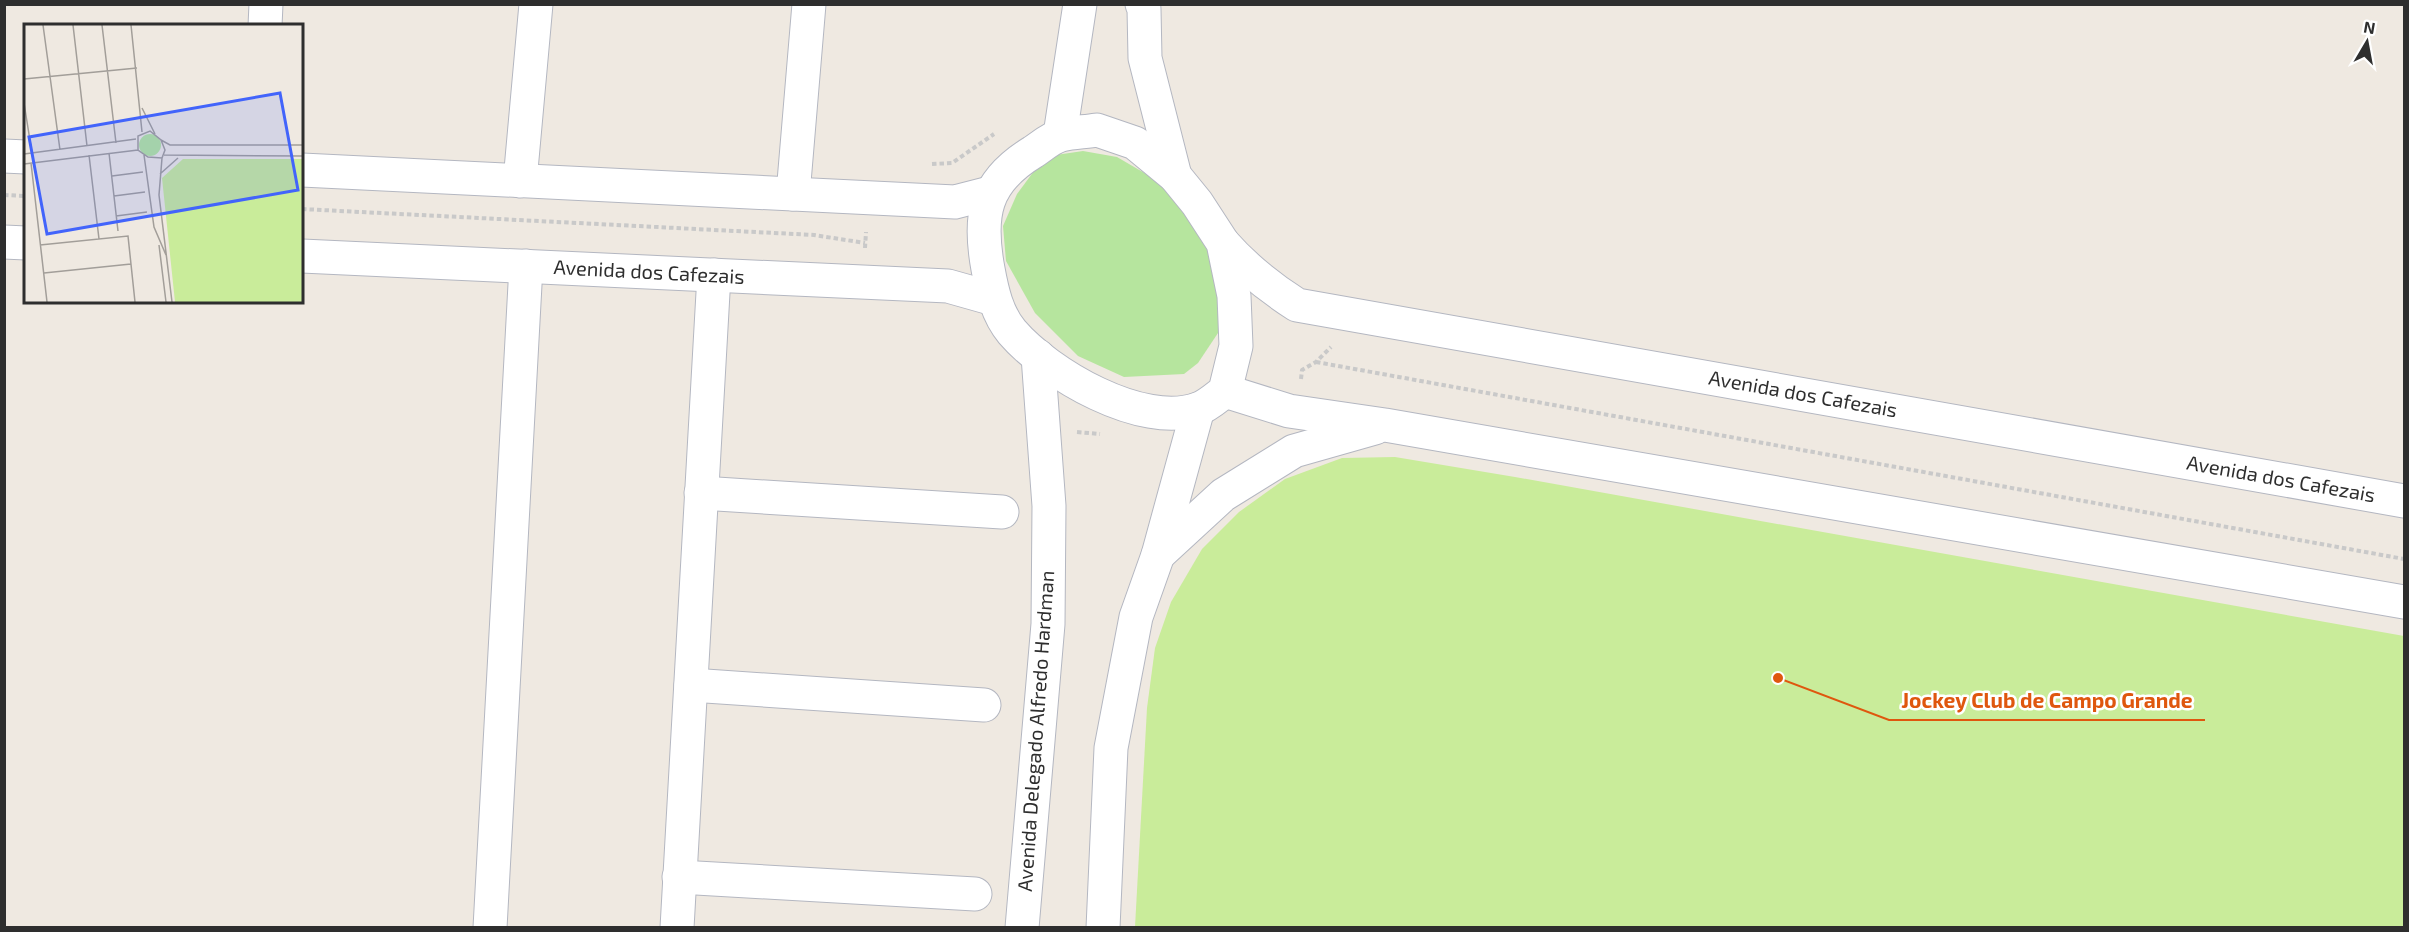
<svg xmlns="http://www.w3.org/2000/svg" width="2409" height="932" font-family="'Exo 2',sans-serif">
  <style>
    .green { fill: #b6e59e }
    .pitch { fill: #c9ec9a }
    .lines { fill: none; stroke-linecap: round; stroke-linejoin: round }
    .minor-casing { stroke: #b4b7c1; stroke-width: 35 }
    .tertiary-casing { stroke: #b4b7c1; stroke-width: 35 }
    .secondary-casing { stroke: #b4b7c1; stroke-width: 35 }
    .path { stroke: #c9c9c9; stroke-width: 4; stroke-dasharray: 4.5 3; stroke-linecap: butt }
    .minor { stroke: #fff; stroke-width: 33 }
    .tertiary { stroke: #fff; stroke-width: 33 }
    .secondary { stroke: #fff; stroke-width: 33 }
    .labels { text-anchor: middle; stroke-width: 5; stroke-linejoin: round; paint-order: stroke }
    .street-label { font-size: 20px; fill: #2e2e2e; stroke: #fff }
    .inset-road { fill: none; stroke: #a29e99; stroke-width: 1.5 }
    .view { fill: #4264fb; fill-opacity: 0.15; stroke: #4264fb; stroke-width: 3 }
    .inset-edge { fill: none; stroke: #2e2e2e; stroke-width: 3 }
    .leader { fill: none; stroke: #df570e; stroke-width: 2 }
    .callout-dot { fill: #df570e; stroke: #fff; stroke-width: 2 }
    .callout-label { font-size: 21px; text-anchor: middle; font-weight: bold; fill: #df570e; stroke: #fff; stroke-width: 5; stroke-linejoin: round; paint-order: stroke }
  </style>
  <rect width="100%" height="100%" fill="#efe9e1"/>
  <path class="green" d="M 1083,151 L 1117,157 L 1153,178 L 1186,207 L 1212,252 L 1222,327 L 1198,363 L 1184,374 L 1124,377 L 1078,356 L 1035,313 L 1006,261 L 1003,226 L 1017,194 L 1037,167 L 1056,155 Z"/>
  <path class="pitch" d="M 1395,457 L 1515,477 L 2404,636 L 2404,927 L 1135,927 L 1147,708 L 1155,648 L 1171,602 L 1202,549 L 1239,512 L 1285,479 L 1342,458 Z"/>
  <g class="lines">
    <defs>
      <g id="minor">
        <path d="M 265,26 L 266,4"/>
        <path d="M 520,181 L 536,4"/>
        <path d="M 793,194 L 809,4"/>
        <path d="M 701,493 L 1002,512"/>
        <path d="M 691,685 L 984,705"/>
        <path d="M 679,877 L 975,894"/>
        <path d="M 490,928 L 526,266"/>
        <path d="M 677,928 L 714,275"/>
        <path d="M 1022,928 L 1048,624 L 1049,506 L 1038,356"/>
        <path d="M 1103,928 L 1111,748 L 1136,617 L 1158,555 L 1198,409"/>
      </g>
      <g id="tertiary">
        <path d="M 1142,4 L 1144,9 L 1145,58 L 1175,176"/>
        <path d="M 1060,135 L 1080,4"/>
      </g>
      <g id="secondary">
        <path d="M 1097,130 L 1135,143 L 1175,176 L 1197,203 L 1223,243 L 1234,296 L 1236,346 L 1225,391 C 1217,397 1207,406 1198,409 C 1142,429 1048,374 1012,332 C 997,314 992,291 988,269 C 978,215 984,182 1033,152 C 1042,146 1051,138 1061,135 C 1071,132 1086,132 1097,130 Z"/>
        <path d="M 4,156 L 26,157"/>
        <path d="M 302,170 L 955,202 L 990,193"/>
        <path d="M 4,242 L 26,243"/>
        <path d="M 1223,243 C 1245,268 1269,287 1297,305 L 2404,501"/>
        <path d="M 302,256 L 948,286 L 994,299"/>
        <path d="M 1225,391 L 1289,411 L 1385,425 L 2404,602"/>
        <path d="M 1158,555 L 1223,495 L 1294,451 L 1375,428"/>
      </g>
    </defs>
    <use href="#minor" class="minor-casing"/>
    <use href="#tertiary" class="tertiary-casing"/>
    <use href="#secondary" class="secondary-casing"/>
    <g class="path">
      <path d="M 932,164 L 952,163 L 994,134"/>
      <path d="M 4,195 L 26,196"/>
      <path d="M 302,209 L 814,235 L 865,243"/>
      <path d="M 865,248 L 866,232"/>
      <path d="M 1316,362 L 2404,559"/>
      <path d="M 1301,379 L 1302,370 L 1316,362 L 1331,347"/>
      <path d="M 1077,432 L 1100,434"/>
    </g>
    <use href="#minor" class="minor"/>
    <use href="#tertiary" class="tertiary"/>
    <use href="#secondary" class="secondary"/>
  </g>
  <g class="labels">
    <g class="street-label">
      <text transform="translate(649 272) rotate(3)" y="7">Avenida dos Cafezais</text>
      <text transform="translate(1803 394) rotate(10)" y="7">Avenida dos Cafezais</text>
      <text transform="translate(2281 479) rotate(10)" y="7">Avenida dos Cafezais</text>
      <text transform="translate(1036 731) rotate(-86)" y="7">Avenida Delegado Alfredo Hardman</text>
    </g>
  </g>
  <g transform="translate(24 24)">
    <rect width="279" height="279" fill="#efe9e1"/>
    <path d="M115 121a11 11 0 1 1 22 0a11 11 0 1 1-22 0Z" fill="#b6e59e"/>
    <path d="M 159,135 L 279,135 L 279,278 L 151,278 L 138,154 Z" fill="#c9ec9a"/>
    <path class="inset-road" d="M 19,1 L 36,126M 49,1 L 63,122M 78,1 L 92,119M 107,1 L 118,108M 0,55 L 113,44M 0,79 L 8,129M 118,84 L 131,110M 126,107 L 137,116 L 141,126 L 138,134 L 124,133 L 114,126 L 114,112 ZM 137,116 L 146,121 L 279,121M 85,129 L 94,207M 0,130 L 112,115M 65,131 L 75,215M 120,131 L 130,203 L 142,231M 140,131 L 279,132M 138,134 L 135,171 L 148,278M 7,139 L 23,278M 0,140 L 114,126M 136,150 L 154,134M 88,152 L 119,148M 90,172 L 121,168M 92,192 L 123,188M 16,221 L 104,212 L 111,278M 135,221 L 142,278M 20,249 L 107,240"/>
    <path class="view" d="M 256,69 L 274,166 L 23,210 L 5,113 Z"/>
    <rect width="279" height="279" class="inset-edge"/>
  </g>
  <path class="leader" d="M1778 678L1889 720H2205"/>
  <circle class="callout-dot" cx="1778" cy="678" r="6"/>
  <g class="callout-label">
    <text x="2047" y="708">Jockey Club de Campo Grande</text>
  </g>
  <rect width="2409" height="932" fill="none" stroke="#2e2e2e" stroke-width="12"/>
  <g transform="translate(2367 42) rotate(10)" stroke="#ffffff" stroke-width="4.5" paint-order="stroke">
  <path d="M0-4.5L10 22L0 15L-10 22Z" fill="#2e2e2e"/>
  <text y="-9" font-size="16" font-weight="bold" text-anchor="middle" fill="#2e2e2e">N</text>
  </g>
</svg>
